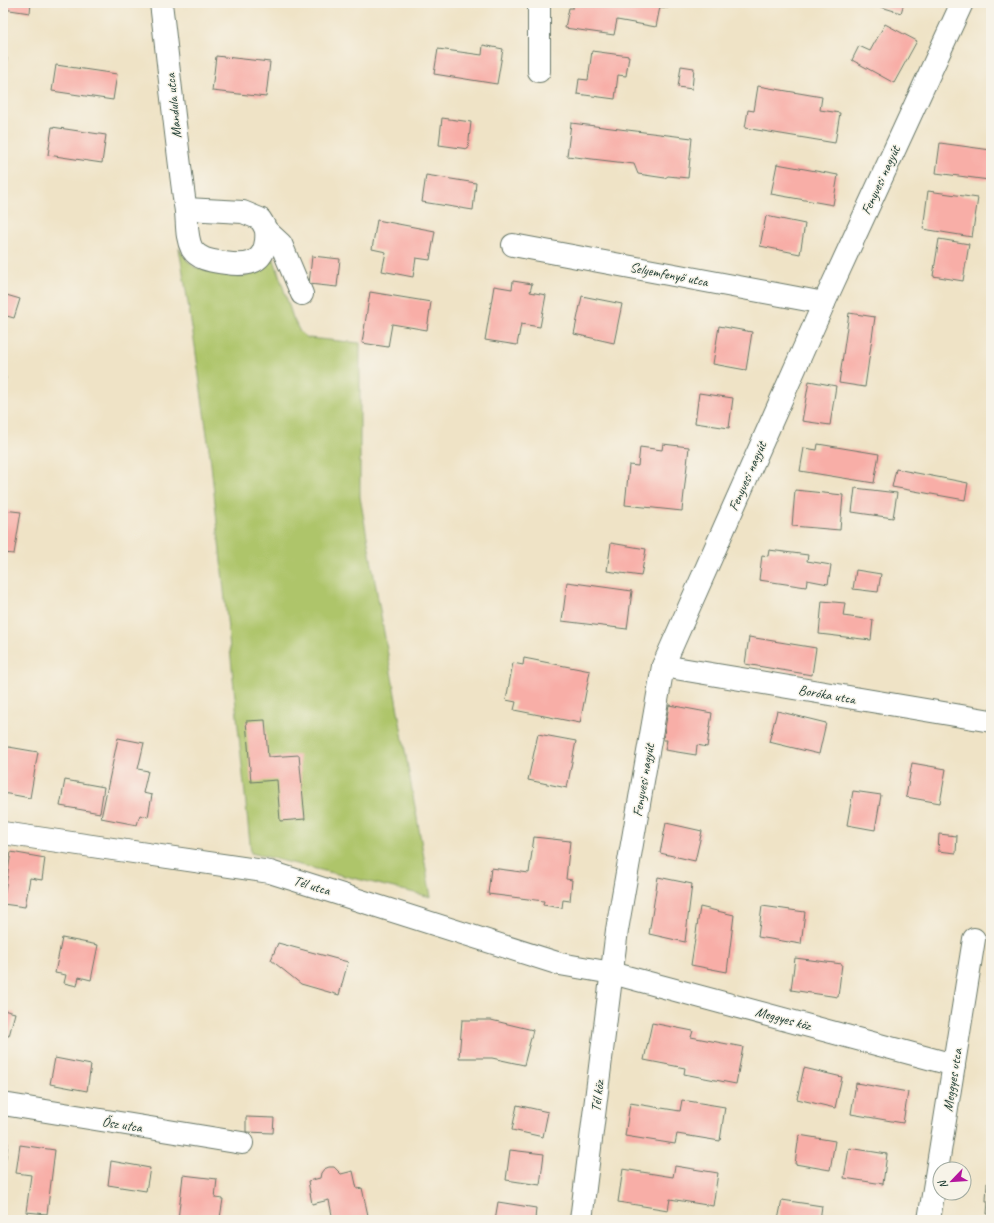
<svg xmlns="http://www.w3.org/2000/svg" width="994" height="1223" font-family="Caveat,sans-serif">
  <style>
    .green { fill: #aec56a; stroke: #66814f }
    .building { fill: #f8aea7 }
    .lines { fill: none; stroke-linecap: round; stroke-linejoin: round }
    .street-casing { stroke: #687767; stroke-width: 24 }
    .street { stroke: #fff; stroke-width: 22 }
    .labels { text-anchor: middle; stroke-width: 3; stroke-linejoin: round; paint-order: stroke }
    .street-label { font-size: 14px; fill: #1f3d34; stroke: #f7f3e8 }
  </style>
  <rect width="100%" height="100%" fill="#f7f3e8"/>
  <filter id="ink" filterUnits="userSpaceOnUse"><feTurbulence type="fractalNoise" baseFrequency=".025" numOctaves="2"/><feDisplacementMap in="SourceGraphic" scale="8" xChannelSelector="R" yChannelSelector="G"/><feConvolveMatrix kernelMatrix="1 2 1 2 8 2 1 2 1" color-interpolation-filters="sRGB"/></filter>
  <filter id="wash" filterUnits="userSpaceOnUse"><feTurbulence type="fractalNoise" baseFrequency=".012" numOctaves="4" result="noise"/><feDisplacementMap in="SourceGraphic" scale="16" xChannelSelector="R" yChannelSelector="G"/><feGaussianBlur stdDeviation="0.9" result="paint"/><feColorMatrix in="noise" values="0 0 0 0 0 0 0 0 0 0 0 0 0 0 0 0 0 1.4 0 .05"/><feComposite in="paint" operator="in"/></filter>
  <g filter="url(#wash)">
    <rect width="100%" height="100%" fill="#efe3c6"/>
    <path class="green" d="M 179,248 L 186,259 L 194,267 L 236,277 L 249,275 L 260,269 L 272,253 L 293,318 L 300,332 L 308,338 L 360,343 L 360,497 L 431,897 L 251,853 L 211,464 L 195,346 Z"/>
    <g id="blocks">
      <g class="building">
        <path d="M 3,3 L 31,3 L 30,13 L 3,9 Z"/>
        <path d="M 574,3 L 669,3 L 668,8 L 660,7 L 656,27 L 617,20 L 614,35 L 565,28 L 569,8 L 573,8 Z"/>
        <path d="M 868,3 L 904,3 L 901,13 Z"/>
        <path d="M 885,24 L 917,41 L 894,83 L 852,60 L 859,46 L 870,51 Z"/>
        <path d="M 483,45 L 503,49 L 497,84 L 434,74 L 438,49 L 482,55 Z"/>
        <path d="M 592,51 L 629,56 L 626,76 L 618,75 L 615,99 L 577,94 L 579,79 L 588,80 Z"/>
        <path d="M 216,56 L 270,62 L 266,97 L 212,91 Z"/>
        <path d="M 3,57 L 7,58 L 4,81 L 3,81 Z"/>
        <path d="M 56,65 L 117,74 L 113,100 L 52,91 Z"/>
        <path d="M 681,66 L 694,68 L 692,89 L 678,87 Z"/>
        <path d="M 758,86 L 822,97 L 820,110 L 840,113 L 835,143 L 745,128 L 748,110 L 754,111 Z"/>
        <path d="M 442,118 L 471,122 L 468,149 L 439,145 Z"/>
        <path d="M 571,123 L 692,138 L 688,178 L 668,176 L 665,178 L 638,174 L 634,164 L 567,156 Z"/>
        <path d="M 52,127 L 106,135 L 102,163 L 48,155 Z"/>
        <path d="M 940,143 L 991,150 L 991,167 L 989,180 L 936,173 Z"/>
        <path d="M 777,164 L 838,175 L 833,205 L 771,194 Z"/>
        <path d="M 426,175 L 476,183 L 473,210 L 422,202 Z"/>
        <path d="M 928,191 L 978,198 L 972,237 L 923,229 Z"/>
        <path d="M 766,216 L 805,224 L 800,254 L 760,246 Z"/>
        <path d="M 377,220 L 435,231 L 430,260 L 416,258 L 413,277 L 382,271 L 386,252 L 372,249 Z"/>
        <path d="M 939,239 L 969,244 L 963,281 L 933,276 Z"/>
        <path d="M 312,256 L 340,259 L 337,287 L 309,284 Z"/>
        <path d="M 513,281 L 532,284 L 530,292 L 546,295 L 540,327 L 521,324 L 517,345 L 485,340 L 494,286 L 512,289 Z"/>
        <path d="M 370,292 L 431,302 L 427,330 L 392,324 L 388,347 L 362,343 Z"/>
        <path d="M 3,294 L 20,299 L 14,318 L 3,315 Z"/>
        <path d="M 582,296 L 622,304 L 614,343 L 574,334 Z"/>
        <path d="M 849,313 L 875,317 L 865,387 L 839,383 Z"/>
        <path d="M 719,326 L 752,332 L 746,370 L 713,364 Z"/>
        <path d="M 3,377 L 6,377 L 4,390 L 3,390 Z"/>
        <path d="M 809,381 L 836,386 L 830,425 L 802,421 Z"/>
        <path d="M 699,393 L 733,398 L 729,428 L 695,423 Z"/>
        <path d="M 663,444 L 689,447 L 682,511 L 625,505 L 629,465 L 638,466 L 640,447 L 662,450 Z"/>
        <path d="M 818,444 L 879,454 L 874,483 L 800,471 L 804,448 L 817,450 Z"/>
        <path d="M 896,469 L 968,483 L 965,500 L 892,487 Z"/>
        <path d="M 855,488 L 897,493 L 893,518 L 852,512 Z"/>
        <path d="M 795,490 L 843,495 L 840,530 L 792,526 Z"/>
        <path d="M 3,510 L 21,512 L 14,554 L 3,553 Z"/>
        <path d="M 611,543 L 646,549 L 641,576 L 607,571 Z"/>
        <path d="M 769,550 L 808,555 L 807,561 L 831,565 L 828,584 L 807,580 L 806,587 L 759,580 L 762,555 L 768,556 Z"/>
        <path d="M 856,570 L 881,574 L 878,592 L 853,589 Z"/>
        <path d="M 567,582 L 632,591 L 627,629 L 562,621 Z"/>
        <path d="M 822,601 L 845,603 L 843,616 L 873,620 L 871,640 L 819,634 Z"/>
        <path d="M 749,637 L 816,648 L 812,675 L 745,664 Z"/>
        <path d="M 524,658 L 590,671 L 580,723 L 514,710 L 516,702 L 506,700 L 513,663 L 523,665 Z"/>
        <path d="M 669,705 L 712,713 L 707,747 L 697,745 L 696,755 L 665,750 L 667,740 L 663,740 Z"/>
        <path d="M 777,711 L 826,723 L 819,754 L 769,742 Z"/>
        <path d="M 265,720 L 268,757 L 299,755 L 305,819 L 280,821 L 277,780 L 251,782 L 246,721 Z"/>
        <path d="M 538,734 L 576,741 L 567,788 L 528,780 Z"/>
        <path d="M 118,738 L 144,743 L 138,769 L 148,771 L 143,793 L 152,795 L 148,817 L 140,815 L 137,825 L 101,818 Z"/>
        <path d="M 3,746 L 38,752 L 30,798 L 3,793 Z"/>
        <path d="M 912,763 L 946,769 L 940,803 L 906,797 Z"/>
        <path d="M 65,780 L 104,787 L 100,813 L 60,806 Z"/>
        <path d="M 853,791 L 881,795 L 875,830 L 847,825 Z"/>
        <path d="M 666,823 L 702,831 L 695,861 L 660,853 Z"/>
        <path d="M 939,834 L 957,836 L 956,853 L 938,851 Z"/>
        <path d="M 534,837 L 570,841 L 566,879 L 572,880 L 570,901 L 563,900 L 562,908 L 543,905 L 544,901 L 488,894 L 491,868 L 529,873 Z"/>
        <path d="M 11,852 L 45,858 L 42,880 L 30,878 L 25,907 L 3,904 Z"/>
        <path d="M 658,877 L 692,884 L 685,942 L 649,934 Z"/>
        <path d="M 762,906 L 805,912 L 801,944 L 758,937 Z"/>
        <path d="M 700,907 L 734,915 L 727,972 L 691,965 Z"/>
        <path d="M 62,938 L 98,945 L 91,980 L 79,977 L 77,986 L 64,983 L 66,975 L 55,973 Z"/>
        <path d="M 278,943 L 348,962 L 339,995 L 301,984 L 271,960 Z"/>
        <path d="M 795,958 L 842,964 L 838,997 L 791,990 Z"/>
        <path d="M 3,1010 L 15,1013 L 9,1036 L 3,1035 Z"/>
        <path d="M 462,1020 L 491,1020 L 533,1030 L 524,1065 L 492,1058 L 459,1058 Z"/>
        <path d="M 652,1023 L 693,1031 L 691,1037 L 743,1047 L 736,1084 L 684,1074 L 685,1068 L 644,1060 Z"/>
        <path d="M 55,1058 L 91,1065 L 87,1091 L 50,1084 Z"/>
        <path d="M 804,1068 L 842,1077 L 835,1108 L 797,1099 Z"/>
        <path d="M 856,1083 L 908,1092 L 903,1123 L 851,1114 Z"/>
        <path d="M 682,1100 L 725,1107 L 720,1141 L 677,1134 L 675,1144 L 625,1136 L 630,1103 L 680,1111 Z"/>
        <path d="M 517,1105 L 548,1112 L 543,1137 L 512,1130 Z"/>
        <path d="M 246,1117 L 274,1118 L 273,1133 L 246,1132 Z"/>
        <path d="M 799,1135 L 835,1141 L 830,1170 L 795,1164 Z"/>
        <path d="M 3,1142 L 8,1143 L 4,1171 L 3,1171 Z"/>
        <path d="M 20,1145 L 55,1150 L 47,1214 L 26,1212 L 31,1175 L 16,1173 Z"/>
        <path d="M 849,1148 L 887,1154 L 883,1184 L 844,1178 Z"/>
        <path d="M 510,1150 L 544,1154 L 540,1185 L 506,1180 Z"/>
        <path d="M 111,1161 L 150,1168 L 146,1191 L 108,1185 Z"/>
        <path d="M 675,1166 L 718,1173 L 713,1206 L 670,1199 L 668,1210 L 618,1202 L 623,1169 L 673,1177 Z"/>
        <path d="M 329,1167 L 334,1167 L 341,1174 L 353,1171 L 357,1189 L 362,1188 L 369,1220 L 333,1220 L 329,1200 L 312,1204 L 308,1181 L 320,1178 L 321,1173 L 324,1169 Z"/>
        <path d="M 183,1175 L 217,1179 L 215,1198 L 223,1199 L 220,1218 L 213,1217 L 213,1220 L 178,1220 Z"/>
        <path d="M 987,1183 L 991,1184 L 991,1214 L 987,1214 L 988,1201 L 986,1201 Z"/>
        <path d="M 782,1200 L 822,1206 L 820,1220 L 778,1220 Z"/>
        <path d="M 498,1202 L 536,1208 L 535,1220 L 495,1220 Z"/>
      </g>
    </g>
  </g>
  <g filter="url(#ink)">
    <use href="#blocks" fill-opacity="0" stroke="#687767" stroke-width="1"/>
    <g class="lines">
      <defs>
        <g id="street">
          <path d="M 161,3 C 169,70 176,138 185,205 C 188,219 185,236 192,249 C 199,260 213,261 225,263 C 245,266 263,265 266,241 C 267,231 266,228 260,219 L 243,212 L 186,209"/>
          <path d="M 539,3 L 539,71"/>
          <path d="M 267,231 L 281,244 L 302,294"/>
          <path d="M 513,245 L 824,303"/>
          <path d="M 663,666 L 991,721"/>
          <path d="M 3,833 L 270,872 L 560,964 L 612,973 L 954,1065"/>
          <path d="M 3,1104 L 242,1143"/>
          <path d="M 581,1220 L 617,930 L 663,666 L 824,303 L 962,3"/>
          <path d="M 929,1220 L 974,939"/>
        </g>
      </defs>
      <use href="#street" class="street-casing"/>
      <use href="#street" class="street"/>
    </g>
  </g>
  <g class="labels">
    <g class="street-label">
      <text transform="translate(173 106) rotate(-96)" y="5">Mandula utca</text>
      <text transform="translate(880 180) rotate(-65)" y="5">Fenyvesi nagyút</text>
      <text transform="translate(669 274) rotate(11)" y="5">Selyemfenyő utca</text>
      <text transform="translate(747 476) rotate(-66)" y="5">Fenyvesi nagyút</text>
      <text transform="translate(827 694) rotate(10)" y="5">Boróka utca</text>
      <text transform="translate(643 780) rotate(-80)" y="5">Fenyvesi nagyút</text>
      <text transform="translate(312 885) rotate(17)" y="5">Tél utca</text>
      <text transform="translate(783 1018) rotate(15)" y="5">Meggyes köz</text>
      <text transform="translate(952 1080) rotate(-81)" y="5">Meggyes utca</text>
      <text transform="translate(597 1096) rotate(-83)" y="5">Tél köz</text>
      <text transform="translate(122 1124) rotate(9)" y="5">Ősz utca</text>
    </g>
  </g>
  <rect width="994" height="1223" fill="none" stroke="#f7f3e8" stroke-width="16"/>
  <g transform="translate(952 1181) rotate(245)"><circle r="19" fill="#f7f3e8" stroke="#a1aaa0"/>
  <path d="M0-3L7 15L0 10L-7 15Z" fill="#b5179e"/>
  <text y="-6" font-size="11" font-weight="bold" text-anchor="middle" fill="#1f3d34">N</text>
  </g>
</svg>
